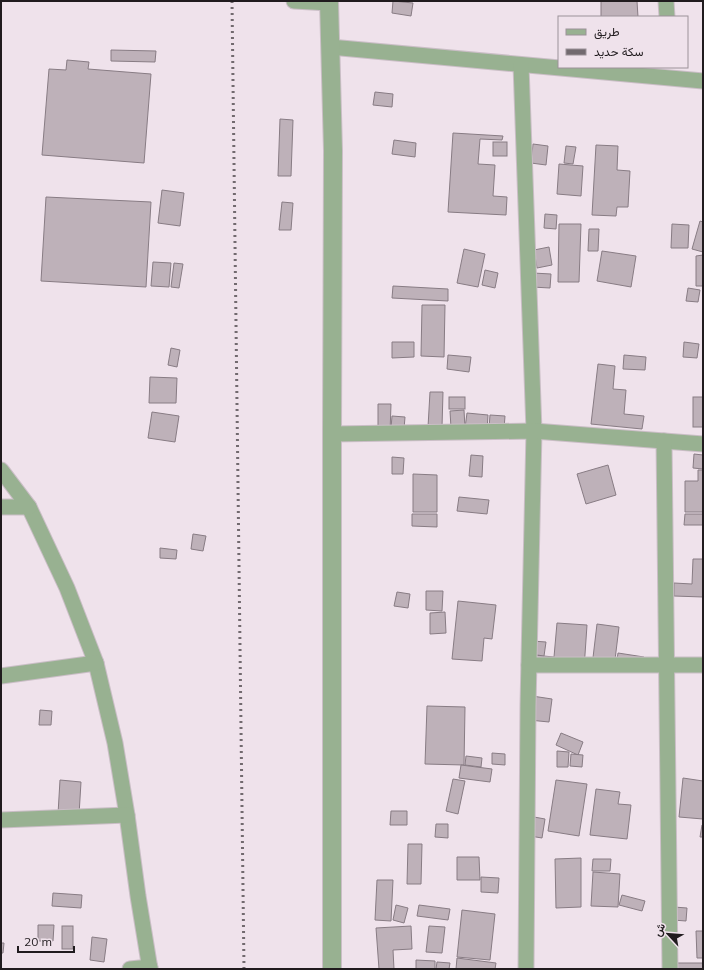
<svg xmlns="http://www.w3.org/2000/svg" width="704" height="970" font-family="Mulish,Vazirmatn,sans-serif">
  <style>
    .building { fill: #beb1b9; stroke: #887c84 }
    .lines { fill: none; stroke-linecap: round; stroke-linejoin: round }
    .minor-casing { stroke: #cabec6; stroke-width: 17 }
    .tertiary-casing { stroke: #cabec6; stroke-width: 20 }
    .minor { stroke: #98b191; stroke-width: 15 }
    .tertiary { stroke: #98b191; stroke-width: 18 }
    .rail { stroke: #726a6f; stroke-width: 3; stroke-dasharray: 2 4; stroke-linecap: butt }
  </style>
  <rect width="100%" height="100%" fill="#efe2eb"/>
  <g class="building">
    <path d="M 393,1 L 413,3 L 411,16 L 392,13 Z"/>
    <path d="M 601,1 L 637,1 L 638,17 L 601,17 Z"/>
    <path d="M 111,50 L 156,51 L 155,62 L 111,61 Z"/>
    <path d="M 67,60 L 89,62 L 88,69 L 151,74 L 144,163 L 42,155 L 49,69 L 66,70 Z"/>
    <path d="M 375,92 L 393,94 L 392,107 L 373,105 Z"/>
    <path d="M 280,119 L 293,120 L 291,176 L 278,176 Z"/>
    <path d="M 453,133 L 503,136 L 502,140 L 480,139 L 478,164 L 495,165 L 493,196 L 507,197 L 506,215 L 448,212 Z"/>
    <path d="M 394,140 L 416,143 L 415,157 L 392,154 Z"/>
    <rect x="493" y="142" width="14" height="14"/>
    <path d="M 533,144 L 548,146 L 546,165 L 531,163 Z"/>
    <path d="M 596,145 L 618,146 L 617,170 L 630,171 L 628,207 L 617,207 L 616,216 L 592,215 Z"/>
    <path d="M 566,146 L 576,147 L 573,164 L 564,163 Z"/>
    <path d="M 559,164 L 583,166 L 581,196 L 557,194 Z"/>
    <path d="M 162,190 L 184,193 L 180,226 L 158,223 Z"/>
    <path d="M 46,197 L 151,202 L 146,287 L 41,281 Z"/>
    <path d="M 282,202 L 293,203 L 291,230 L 279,230 Z"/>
    <path d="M 545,214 L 557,215 L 556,229 L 544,228 Z"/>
    <path d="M 700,221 L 703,222 L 703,252 L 692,249 Z"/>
    <path d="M 559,224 L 581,224 L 579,282 L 558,282 Z"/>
    <path d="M 672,224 L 689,225 L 688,248 L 671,248 Z"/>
    <path d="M 589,229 L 599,229 L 598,251 L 588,251 Z"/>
    <path d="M 549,247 L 552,265 L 537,268 L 534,250 Z"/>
    <path d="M 464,249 L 485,254 L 478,287 L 457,283 Z"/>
    <path d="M 602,251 L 636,256 L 631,287 L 597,281 Z"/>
    <path d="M 703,255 L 703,286 L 696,286 L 696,256 Z"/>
    <path d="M 153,262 L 171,263 L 169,287 L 151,286 Z"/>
    <path d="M 174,263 L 183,264 L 179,288 L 171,287 Z"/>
    <path d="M 485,270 L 498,273 L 495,288 L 482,285 Z"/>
    <path d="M 533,273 L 551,274 L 550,288 L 532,287 Z"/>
    <path d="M 393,286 L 448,289 L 448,301 L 392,298 Z"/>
    <path d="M 688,288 L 700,290 L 698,302 L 686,301 Z"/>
    <path d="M 422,305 L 445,305 L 444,357 L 421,356 Z"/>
    <path d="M 392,342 L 414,342 L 414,357 L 392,358 Z"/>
    <path d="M 684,342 L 699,344 L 697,358 L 683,357 Z"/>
    <path d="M 171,348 L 180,350 L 177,367 L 168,365 Z"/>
    <path d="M 448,355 L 471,357 L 469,372 L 447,369 Z"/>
    <path d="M 624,355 L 646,357 L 645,370 L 623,369 Z"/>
    <path d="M 598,364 L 615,366 L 613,389 L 626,390 L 624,414 L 644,416 L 642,429 L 591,424 Z"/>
    <path d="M 150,377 L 177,378 L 176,403 L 149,403 Z"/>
    <path d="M 430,392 L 443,392 L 442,427 L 428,427 Z"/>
    <rect x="449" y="397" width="16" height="12"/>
    <rect x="693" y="397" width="10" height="30"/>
    <path d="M 378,404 L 391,404 L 390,433 L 378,433 Z"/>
    <path d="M 464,410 L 465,428 L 451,428 L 450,411 Z"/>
    <path d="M 152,412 L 179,416 L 175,442 L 148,438 Z"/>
    <path d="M 467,413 L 488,415 L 487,430 L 465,428 Z"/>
    <path d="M 490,415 L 505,416 L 504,429 L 489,428 Z"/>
    <path d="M 392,416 L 405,417 L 404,429 L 391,428 Z"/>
    <path d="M 694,454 L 703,455 L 703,469 L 693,468 Z"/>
    <path d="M 471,455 L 483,456 L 482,477 L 469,476 Z"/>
    <path d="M 392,457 L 404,458 L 403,474 L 392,474 Z"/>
    <path d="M 608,465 L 616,495 L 586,504 L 577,474 Z"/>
    <path d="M 698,470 L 703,470 L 703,512 L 685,512 L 685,481 L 698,481 Z"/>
    <path d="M 413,474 L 437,475 L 437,512 L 413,512 Z"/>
    <path d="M 459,497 L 489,500 L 487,514 L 457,511 Z"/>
    <path d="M 412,514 L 437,514 L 437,527 L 412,526 Z"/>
    <path d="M 685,514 L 703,514 L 703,525 L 684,525 Z"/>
    <path d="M 193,534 L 206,536 L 203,551 L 191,549 Z"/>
    <path d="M 160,548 L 177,550 L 176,559 L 160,558 Z"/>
    <path d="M 693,559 L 703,559 L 703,597 L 674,596 L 674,583 L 692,584 Z"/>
    <path d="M 426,591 L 443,591 L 442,611 L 426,610 Z"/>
    <path d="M 397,592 L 410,594 L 408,608 L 394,606 Z"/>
    <path d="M 458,601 L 496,605 L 492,639 L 484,638 L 482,661 L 452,659 Z"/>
    <path d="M 445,612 L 446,633 L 430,634 L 430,613 Z"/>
    <path d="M 557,623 L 587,625 L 584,669 L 533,666 L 533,655 L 554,657 Z"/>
    <path d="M 597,624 L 619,627 L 614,668 L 592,666 Z"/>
    <path d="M 532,641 L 546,642 L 544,656 L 530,654 Z"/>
    <path d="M 618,653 L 644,657 L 642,671 L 616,667 Z"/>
    <path d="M 532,696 L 552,699 L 549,722 L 529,720 Z"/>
    <path d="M 427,706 L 465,707 L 464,765 L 425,764 Z"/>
    <path d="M 40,710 L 52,711 L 51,725 L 39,725 Z"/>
    <path d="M 561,733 L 583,742 L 578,755 L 556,745 Z"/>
    <path d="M 557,751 L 569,752 L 568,767 L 557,767 Z"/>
    <path d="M 492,753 L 505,754 L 505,765 L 492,764 Z"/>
    <path d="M 571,754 L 583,755 L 582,767 L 570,766 Z"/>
    <path d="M 466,756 L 482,758 L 481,767 L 465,765 Z"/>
    <path d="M 461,765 L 492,769 L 490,782 L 459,778 Z"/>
    <path d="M 683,778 L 703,781 L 703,819 L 679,817 Z"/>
    <path d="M 453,779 L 465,781 L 458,814 L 446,811 Z"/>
    <path d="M 60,780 L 81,782 L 79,815 L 58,814 Z"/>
    <path d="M 556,780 L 587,784 L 579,836 L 548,831 Z"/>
    <path d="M 596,789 L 620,792 L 618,804 L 631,805 L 627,839 L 590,835 Z"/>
    <path d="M 391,811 L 407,811 L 407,825 L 390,825 Z"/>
    <path d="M 534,817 L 545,819 L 542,838 L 530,836 Z"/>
    <path d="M 436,824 L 448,824 L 448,838 L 435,837 Z"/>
    <path d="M 702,825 L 703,825 L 703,837 L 700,837 Z"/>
    <path d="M 408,844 L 422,844 L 421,884 L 407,884 Z"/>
    <path d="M 457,857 L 479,857 L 480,880 L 457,880 Z"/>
    <path d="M 581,858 L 581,907 L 556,908 L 555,859 Z"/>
    <path d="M 593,859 L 611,859 L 610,871 L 592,871 Z"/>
    <path d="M 593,872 L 620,874 L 618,907 L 591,906 Z"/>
    <path d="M 481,877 L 499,878 L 498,893 L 481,892 Z"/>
    <path d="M 377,880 L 393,880 L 391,921 L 375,920 Z"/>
    <path d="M 53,893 L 82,895 L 81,908 L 52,906 Z"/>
    <path d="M 622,895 L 645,901 L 642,911 L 619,905 Z"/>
    <path d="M 396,905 L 408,908 L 404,923 L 393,920 Z"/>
    <path d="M 419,905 L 450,909 L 448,920 L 417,916 Z"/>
    <path d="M 674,907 L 687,908 L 686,921 L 673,920 Z"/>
    <path d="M 462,910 L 495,914 L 490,960 L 457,957 Z"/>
    <path d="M 38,925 L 54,925 L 53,941 L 38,941 Z"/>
    <rect x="62" y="926" width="11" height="23"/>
    <path d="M 411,926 L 412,949 L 393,950 L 394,969 L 379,969 L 376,928 Z"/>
    <path d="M 429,926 L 445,927 L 442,953 L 426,952 Z"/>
    <path d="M 696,931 L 703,931 L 703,958 L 697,958 Z"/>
    <path d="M 92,937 L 107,939 L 104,962 L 90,960 Z"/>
    <path d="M 1,943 L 4,943 L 3,953 L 1,953 Z"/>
    <path d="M 457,958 L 496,963 L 495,969 L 456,969 Z"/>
    <path d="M 416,960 L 435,961 L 435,969 L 416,969 Z"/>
    <path d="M 437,962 L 450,963 L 449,969 L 436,969 Z"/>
    <rect x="675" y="963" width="28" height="6"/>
  </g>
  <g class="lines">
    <defs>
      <g id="minor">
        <path d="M 294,1 L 329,3"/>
        <path d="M 666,1 L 667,17"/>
        <path d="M 330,47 L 703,81"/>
        <path d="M 521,65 L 534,431 L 528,706 L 526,969"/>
        <path d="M 332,434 L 534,431 L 703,444"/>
        <path d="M 664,441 L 670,969"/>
        <path d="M 1,470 L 29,507 L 67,588 L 96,663 L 115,743 L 127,815 L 138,896 L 150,969"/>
        <path d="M 1,507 L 29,507"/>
        <path d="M 529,665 L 703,665"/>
        <path d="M 1,676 L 96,663"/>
        <path d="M 1,820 L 127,815"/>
        <path d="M 130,969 L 150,967"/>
      </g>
      <path id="tertiary" d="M 329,1 L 333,151 L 332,434 L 332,969"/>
    </defs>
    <use href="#minor" class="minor-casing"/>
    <use href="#tertiary" class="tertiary-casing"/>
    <use href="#minor" class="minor"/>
    <use href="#tertiary" class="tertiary"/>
    <path class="rail" d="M 232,1 L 244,969"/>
  </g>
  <rect width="704" height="970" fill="none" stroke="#201b1e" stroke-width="4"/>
  <rect x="558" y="16" width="130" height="52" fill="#efe2eb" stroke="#9c9299"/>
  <rect x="566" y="29" width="20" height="6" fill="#98b191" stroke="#9c9299"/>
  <text x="594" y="36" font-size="12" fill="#201b1e">طريق</text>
  <rect x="566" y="49" width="20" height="6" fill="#726a6f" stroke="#9c9299"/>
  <text x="594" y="56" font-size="12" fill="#201b1e">سكة حديد</text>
  <g transform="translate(668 934) rotate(296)" stroke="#efe2eb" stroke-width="3" paint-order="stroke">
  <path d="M0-3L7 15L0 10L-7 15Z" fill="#201b1e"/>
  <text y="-6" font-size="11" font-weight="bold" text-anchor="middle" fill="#201b1e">ش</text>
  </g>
  <path d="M18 946v6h56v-6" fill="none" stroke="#201b1e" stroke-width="2"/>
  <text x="24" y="946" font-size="12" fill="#201b1e" stroke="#efe2eb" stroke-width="3" paint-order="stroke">20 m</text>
</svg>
